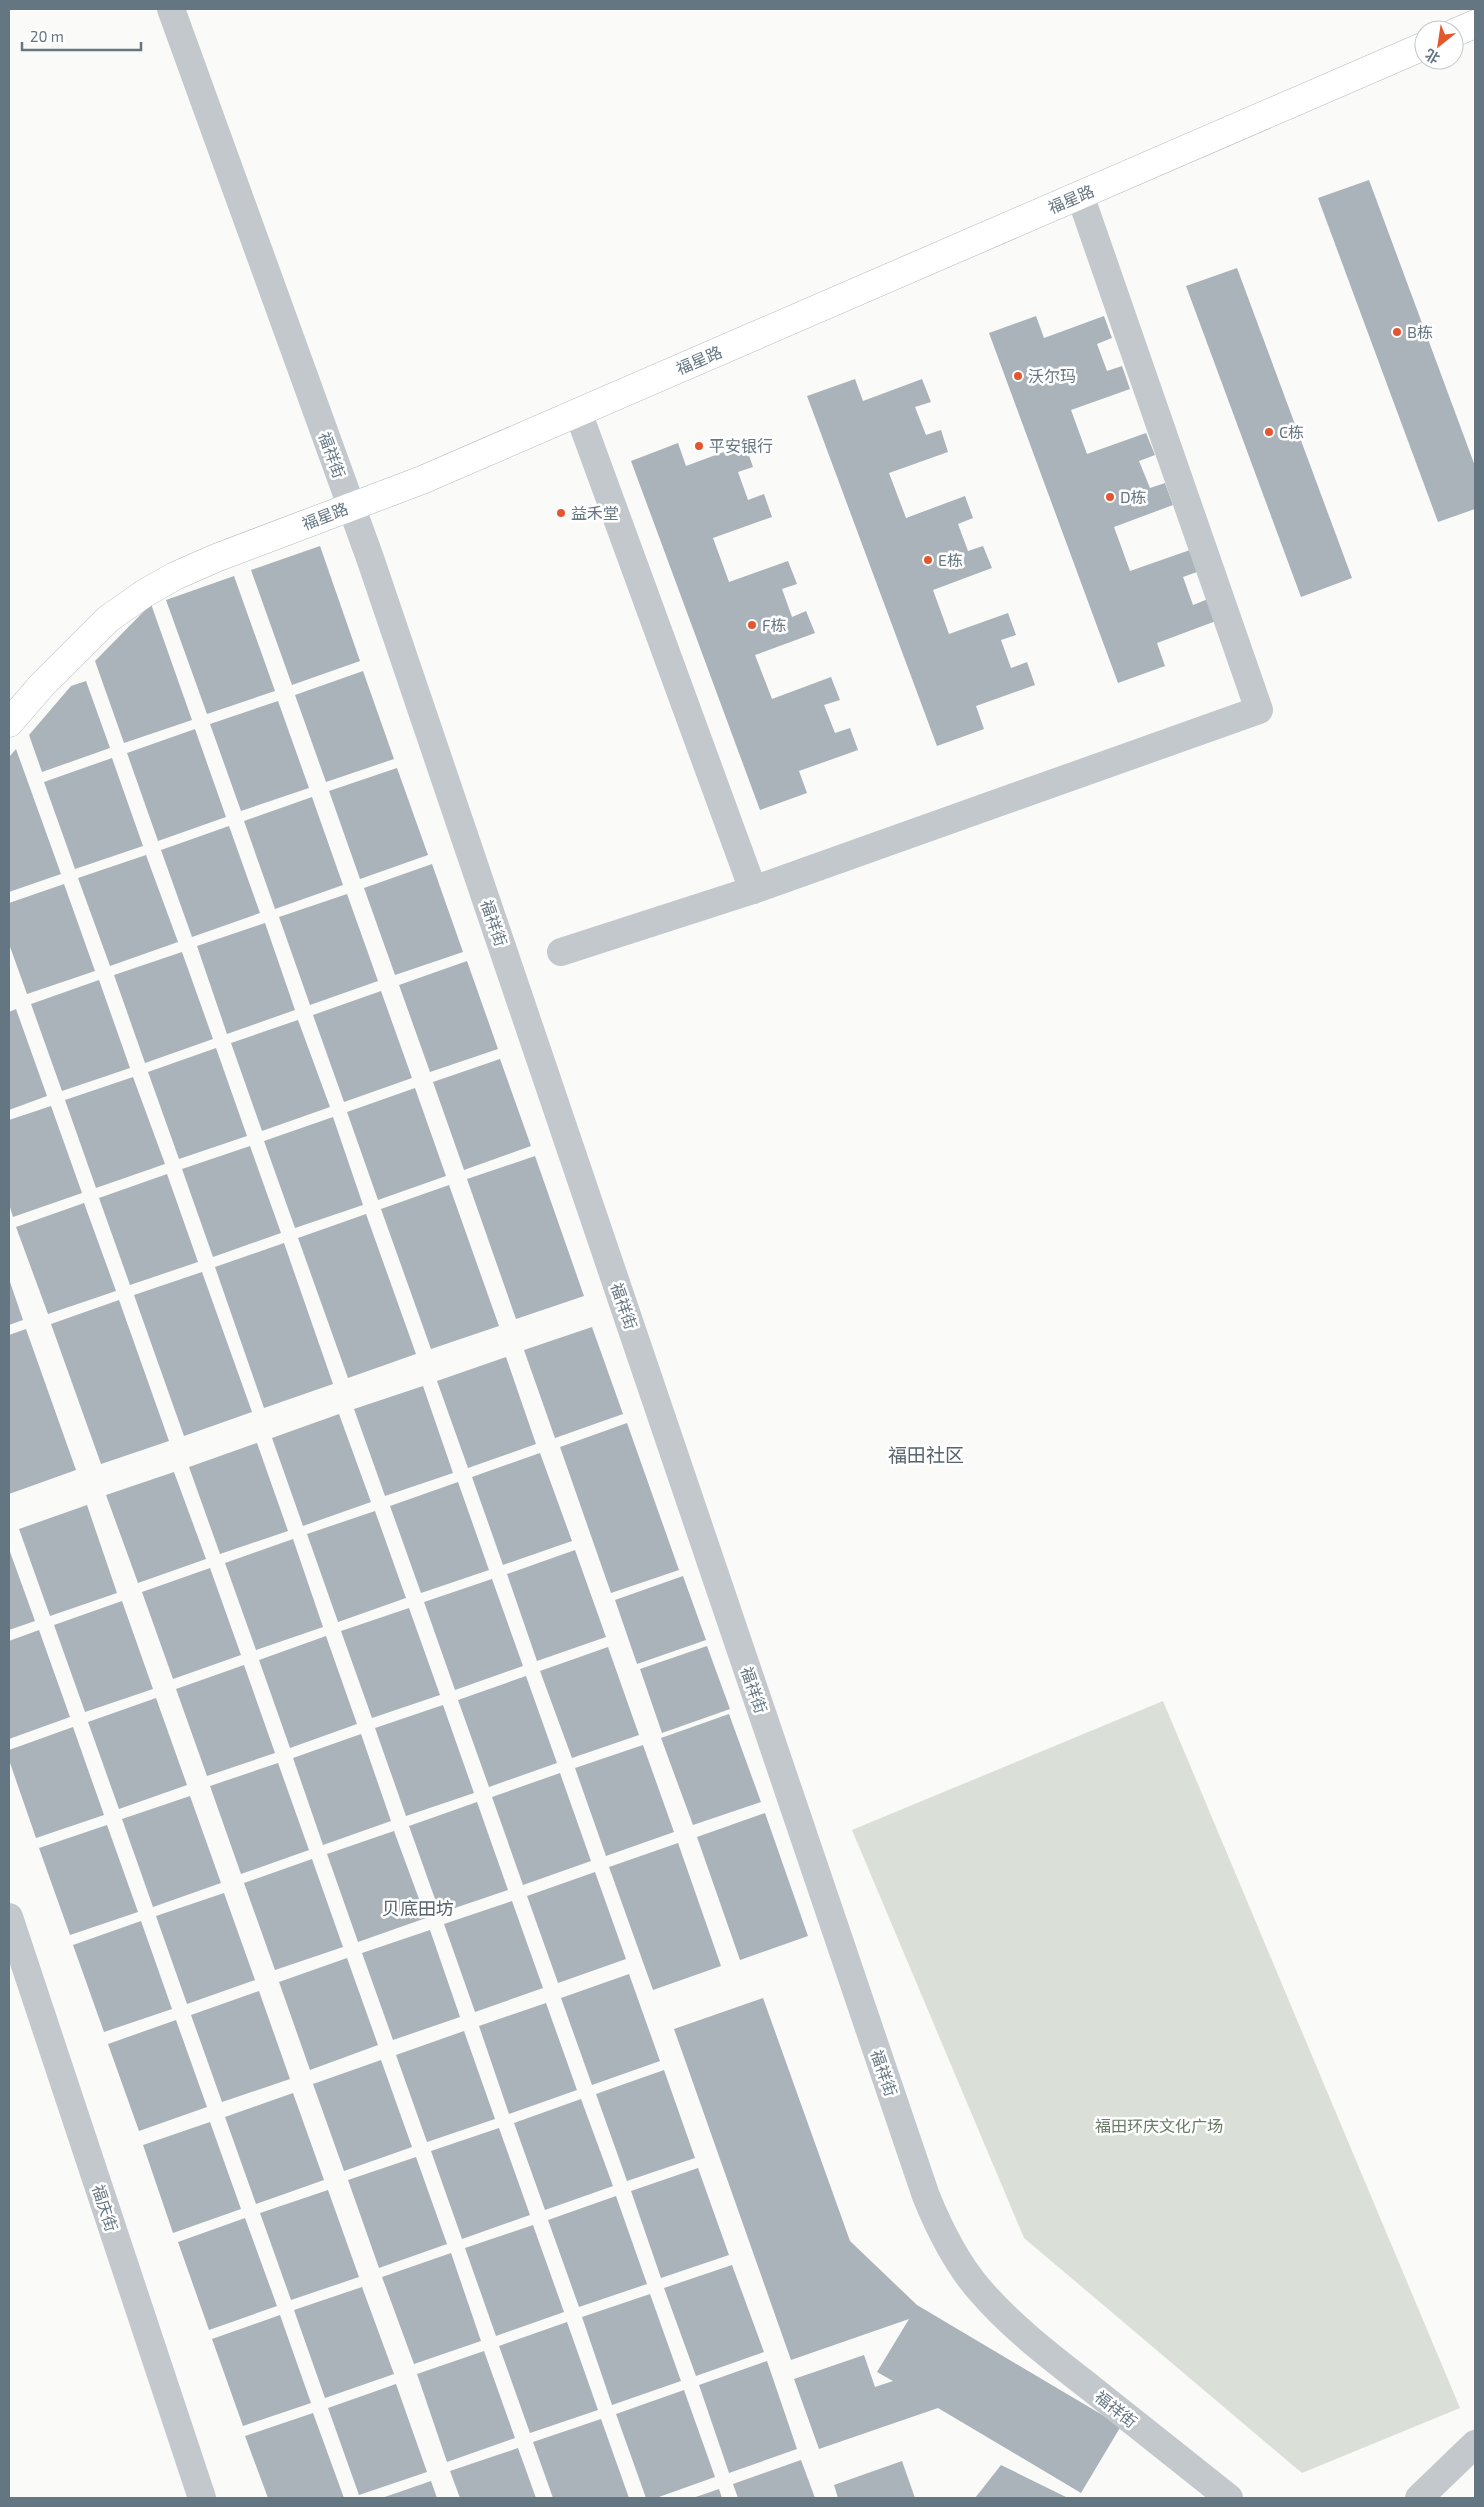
<svg xmlns="http://www.w3.org/2000/svg" width="1484" height="2507" font-family="'Exo 2','Noto Sans SC',sans-serif">
  <style>
    .green { fill: #dadfd7 }
    .building { fill: #aab3b9 }
    .lines { fill: none; stroke-linecap: round; stroke-linejoin: round }
    .secondary-casing { stroke: #b3babf; stroke-width: 29 }
    .minor { stroke: #c3c8cc; stroke-width: 28 }
    .tertiary { stroke: #c3c8cc; stroke-width: 28 }
    .secondary { stroke: #fff; stroke-width: 28 }
    .poi-dot { fill: #e4572e; stroke: #fff; stroke-width: 2 }
    .labels { text-anchor: middle; stroke-width: 5; stroke-linejoin: round; paint-order: stroke }
    .street-label { font-size: 16px; fill: #657683; stroke: #fff }
    .poi-label { font-size: 16px; fill: #657683; stroke: #fff; text-anchor: start }
    .park-label { font-size: 16px; fill: #687a64; stroke: #fff }
    .neighbourhood-label { font-size: 18px; fill: #57646e; stroke: #fff }
    .quarter-label { font-size: 19px; fill: #57646e; stroke: #fff }
  </style>
  <rect width="100%" height="100%" fill="#fafaf8"/>
  <path class="green" d="M 1163,1701 L 1460,2408 L 1302,2473 L 1024,2238 L 852,1830 Z"/>
  <g class="building">
    <path d="M 1369,180 L 1475,466 L 1475,509 L 1438,522 L 1318,198 Z"/>
    <path d="M 1237,268 L 1352,578 L 1301,597 L 1186,286 Z"/>
    <path d="M 1036,316 L 1044,338 L 1104,316 L 1112,338 L 1097,344 L 1107,371 L 1122,366 L 1130,389 L 1071,410 L 1087,454 L 1146,433 L 1155,455 L 1139,461 L 1150,488 L 1165,483 L 1173,505 L 1114,527 L 1130,571 L 1190,550 L 1197,572 L 1183,577 L 1193,605 L 1208,599 L 1216,621 L 1157,643 L 1165,666 L 1118,683 L 989,333 Z"/>
    <path d="M 855,379 L 863,401 L 922,379 L 931,402 L 915,407 L 926,435 L 941,430 L 948,452 L 889,473 L 906,518 L 965,496 L 973,518 L 958,524 L 968,551 L 983,546 L 992,568 L 933,590 L 949,634 L 1008,613 L 1016,635 L 1001,640 L 1011,668 L 1027,662 L 1035,685 L 976,706 L 984,729 L 937,746 L 807,396 Z"/>
    <path d="M 678,443 L 686,466 L 745,444 L 753,467 L 738,472 L 748,500 L 764,494 L 772,517 L 713,538 L 729,582 L 788,561 L 797,584 L 782,589 L 792,617 L 806,611 L 815,633 L 755,655 L 772,699 L 831,677 L 840,700 L 824,705 L 835,733 L 850,728 L 858,750 L 799,771 L 807,793 L 760,810 L 631,461 Z"/>
    <path d="M 320,546 L 360,661 L 292,685 L 251,570 Z"/>
    <path d="M 234,576 L 275,691 L 207,714 L 166,600 Z"/>
    <path d="M 151,604 L 192,720 L 124,743 L 95,661 Z"/>
    <path d="M 363,671 L 394,759 L 326,782 L 295,695 Z"/>
    <path d="M 86,681 L 110,748 L 42,772 L 29,735 L 71,686 Z"/>
    <path d="M 278,701 L 309,788 L 241,811 L 210,724 Z"/>
    <path d="M 195,729 L 226,817 L 158,841 L 127,753 Z"/>
    <path d="M 16,749 L 61,874 L 9,892 L 9,757 Z"/>
    <path d="M 112,758 L 143,846 L 75,869 L 44,782 Z"/>
    <path d="M 397,768 L 428,855 L 360,879 L 329,791 Z"/>
    <path d="M 312,797 L 343,885 L 275,909 L 244,821 Z"/>
    <path d="M 229,826 L 260,913 L 192,937 L 161,850 Z"/>
    <path d="M 146,855 L 178,942 L 110,966 L 78,878 Z"/>
    <path d="M 432,864 L 463,952 L 395,975 L 364,888 Z"/>
    <path d="M 64,884 L 95,971 L 27,994 L 9,944 L 9,903 Z"/>
    <path d="M 347,894 L 378,981 L 310,1005 L 279,917 Z"/>
    <path d="M 265,923 L 295,1010 L 227,1034 L 197,946 Z"/>
    <path d="M 182,952 L 213,1039 L 145,1063 L 114,975 Z"/>
    <path d="M 467,961 L 498,1049 L 430,1072 L 399,985 Z"/>
    <path d="M 99,980 L 130,1068 L 62,1091 L 31,1004 Z"/>
    <path d="M 381,991 L 412,1078 L 344,1102 L 313,1015 Z"/>
    <path d="M 16,1009 L 47,1096 L 9,1110 L 9,1012 Z"/>
    <path d="M 298,1020 L 330,1107 L 262,1131 L 231,1043 Z"/>
    <path d="M 216,1048 L 247,1136 L 179,1159 L 148,1072 Z"/>
    <path d="M 500,1059 L 531,1146 L 464,1170 L 433,1082 Z"/>
    <path d="M 133,1077 L 165,1164 L 96,1188 L 65,1100 Z"/>
    <path d="M 415,1088 L 446,1176 L 378,1200 L 347,1112 Z"/>
    <path d="M 51,1106 L 82,1193 L 13,1217 L 9,1204 L 9,1120 Z"/>
    <path d="M 333,1117 L 363,1205 L 295,1228 L 264,1141 Z"/>
    <path d="M 250,1146 L 281,1233 L 213,1257 L 182,1169 Z"/>
    <path d="M 535,1156 L 584,1296 L 516,1319 L 467,1179 Z"/>
    <path d="M 167,1174 L 198,1262 L 130,1285 L 99,1198 Z"/>
    <path d="M 449,1185 L 499,1326 L 431,1349 L 381,1209 Z"/>
    <path d="M 84,1203 L 116,1291 L 48,1314 L 16,1227 Z"/>
    <path d="M 366,1214 L 416,1354 L 348,1378 L 298,1238 Z"/>
    <path d="M 284,1243 L 333,1384 L 264,1408 L 215,1267 Z"/>
    <path d="M 202,1272 L 252,1412 L 184,1436 L 134,1295 Z"/>
    <path d="M 9,1279 L 23,1320 L 9,1325 Z"/>
    <path d="M 119,1300 L 169,1441 L 101,1464 L 51,1324 Z"/>
    <path d="M 592,1327 L 623,1414 L 555,1438 L 524,1350 Z"/>
    <path d="M 26,1329 L 76,1470 L 9,1494 L 9,1335 Z"/>
    <path d="M 506,1357 L 536,1444 L 468,1468 L 437,1381 Z"/>
    <path d="M 423,1386 L 453,1473 L 385,1496 L 354,1409 Z"/>
    <path d="M 339,1414 L 371,1502 L 303,1526 L 272,1438 Z"/>
    <path d="M 627,1423 L 679,1570 L 611,1593 L 560,1447 Z"/>
    <path d="M 257,1443 L 288,1531 L 220,1554 L 189,1467 Z"/>
    <path d="M 540,1453 L 572,1541 L 503,1565 L 472,1477 Z"/>
    <path d="M 174,1472 L 206,1559 L 138,1583 L 106,1495 Z"/>
    <path d="M 458,1482 L 489,1570 L 421,1593 L 390,1506 Z"/>
    <path d="M 87,1505 L 117,1593 L 50,1616 L 19,1529 Z"/>
    <path d="M 375,1511 L 406,1598 L 338,1622 L 307,1534 Z"/>
    <path d="M 293,1539 L 323,1627 L 256,1650 L 225,1563 Z"/>
    <path d="M 9,1549 L 35,1621 L 9,1630 Z"/>
    <path d="M 575,1550 L 606,1637 L 537,1661 L 507,1574 Z"/>
    <path d="M 210,1568 L 241,1655 L 173,1679 L 142,1592 Z"/>
    <path d="M 683,1576 L 706,1640 L 637,1664 L 615,1600 Z"/>
    <path d="M 492,1579 L 523,1666 L 455,1690 L 424,1602 Z"/>
    <path d="M 122,1601 L 153,1689 L 85,1712 L 54,1625 Z"/>
    <path d="M 409,1608 L 440,1695 L 372,1718 L 341,1631 Z"/>
    <path d="M 39,1630 L 70,1717 L 9,1739 L 9,1641 Z"/>
    <path d="M 326,1636 L 357,1724 L 290,1748 L 259,1660 Z"/>
    <path d="M 707,1646 L 730,1709 L 662,1733 L 640,1669 Z"/>
    <path d="M 608,1647 L 639,1735 L 572,1758 L 540,1671 Z"/>
    <path d="M 244,1665 L 275,1753 L 207,1776 L 176,1689 Z"/>
    <path d="M 526,1676 L 557,1763 L 489,1787 L 458,1700 Z"/>
    <path d="M 156,1698 L 187,1785 L 119,1809 L 88,1722 Z"/>
    <path d="M 443,1705 L 474,1793 L 406,1816 L 375,1728 Z"/>
    <path d="M 729,1714 L 761,1802 L 693,1825 L 661,1738 Z"/>
    <path d="M 73,1727 L 104,1815 L 36,1838 L 9,1760 L 9,1750 Z"/>
    <path d="M 361,1734 L 391,1821 L 323,1845 L 293,1758 Z"/>
    <path d="M 643,1745 L 674,1832 L 606,1856 L 575,1768 Z"/>
    <path d="M 278,1763 L 309,1850 L 241,1874 L 210,1786 Z"/>
    <path d="M 560,1773 L 591,1861 L 523,1885 L 492,1797 Z"/>
    <path d="M 190,1796 L 221,1883 L 153,1907 L 122,1819 Z"/>
    <path d="M 477,1802 L 508,1890 L 440,1913 L 409,1826 Z"/>
    <path d="M 765,1813 L 808,1936 L 740,1960 L 697,1837 Z"/>
    <path d="M 107,1825 L 138,1912 L 70,1935 L 39,1848 Z"/>
    <path d="M 394,1831 L 426,1918 L 358,1942 L 327,1854 Z"/>
    <path d="M 678,1843 L 721,1966 L 653,1990 L 609,1867 Z"/>
    <path d="M 312,1859 L 343,1947 L 275,1970 L 244,1883 Z"/>
    <path d="M 595,1872 L 626,1959 L 558,1983 L 527,1896 Z"/>
    <path d="M 224,1893 L 255,1980 L 187,2004 L 156,1916 Z"/>
    <path d="M 512,1901 L 543,1988 L 475,2012 L 444,1924 Z"/>
    <path d="M 141,1921 L 172,2009 L 104,2032 L 73,1945 Z"/>
    <path d="M 430,1930 L 460,2017 L 393,2040 L 362,1953 Z"/>
    <path d="M 347,1958 L 378,2045 L 310,2070 L 279,1982 Z"/>
    <path d="M 629,1974 L 660,2061 L 592,2085 L 561,1998 Z"/>
    <path d="M 259,1991 L 290,2079 L 222,2102 L 191,2015 Z"/>
    <path d="M 763,1998 L 850,2241 L 917,2305 L 1121,2426 L 1081,2493 L 938,2408 L 819,2449 L 794,2379 L 864,2355 L 875,2387 L 893,2381 L 877,2372 L 909,2319 L 791,2360 L 674,2029 Z"/>
    <path d="M 546,2003 L 577,2090 L 509,2114 L 479,2026 Z"/>
    <path d="M 176,2020 L 207,2107 L 139,2131 L 108,2044 Z"/>
    <path d="M 464,2031 L 495,2119 L 427,2142 L 396,2055 Z"/>
    <path d="M 381,2060 L 412,2147 L 344,2171 L 313,2084 Z"/>
    <path d="M 664,2070 L 695,2158 L 627,2181 L 596,2094 Z"/>
    <path d="M 293,2093 L 324,2180 L 256,2204 L 225,2117 Z"/>
    <path d="M 581,2099 L 613,2186 L 545,2210 L 514,2123 Z"/>
    <path d="M 210,2122 L 241,2209 L 173,2233 L 143,2145 Z"/>
    <path d="M 499,2128 L 530,2215 L 462,2239 L 431,2151 Z"/>
    <path d="M 416,2157 L 447,2244 L 379,2268 L 348,2180 Z"/>
    <path d="M 698,2168 L 729,2255 L 661,2278 L 631,2191 Z"/>
    <path d="M 328,2190 L 359,2277 L 291,2300 L 260,2213 Z"/>
    <path d="M 616,2196 L 647,2284 L 579,2307 L 548,2220 Z"/>
    <path d="M 245,2218 L 277,2306 L 209,2330 L 178,2242 Z"/>
    <path d="M 533,2225 L 564,2312 L 496,2336 L 465,2248 Z"/>
    <path d="M 451,2253 L 481,2341 L 414,2364 L 382,2277 Z"/>
    <path d="M 732,2265 L 764,2352 L 696,2376 L 664,2288 Z"/>
    <path d="M 362,2287 L 394,2374 L 325,2398 L 294,2310 Z"/>
    <path d="M 650,2294 L 681,2381 L 612,2405 L 582,2317 Z"/>
    <path d="M 280,2315 L 311,2403 L 243,2426 L 212,2339 Z"/>
    <path d="M 567,2322 L 598,2410 L 530,2433 L 499,2346 Z"/>
    <path d="M 484,2351 L 515,2438 L 447,2462 L 417,2374 Z"/>
    <path d="M 767,2361 L 797,2449 L 729,2473 L 699,2385 Z"/>
    <path d="M 396,2384 L 427,2472 L 359,2495 L 328,2408 Z"/>
    <path d="M 684,2390 L 715,2477 L 656,2498 L 646,2498 L 616,2414 Z"/>
    <path d="M 313,2413 L 344,2498 L 268,2498 L 245,2436 Z"/>
    <path d="M 601,2419 L 629,2498 L 553,2498 L 533,2442 Z"/>
    <path d="M 518,2448 L 536,2498 L 460,2498 L 450,2471 Z"/>
    <path d="M 801,2460 L 815,2498 L 738,2498 L 733,2484 Z"/>
    <path d="M 902,2461 L 915,2498 L 838,2498 L 834,2485 Z"/>
    <path d="M 1001,2465 L 1068,2498 L 975,2498 Z"/>
    <path d="M 431,2481 L 437,2498 L 382,2498 Z"/>
    <path d="M 719,2489 L 722,2498 L 693,2498 Z"/>
  </g>
  <g class="lines">
    <defs>
      <g id="secondary">
        <path d="M 1454,33 L 1475,24"/>
        <path d="M 9,723 L 42,685 L 108,619 L 145,593 L 175,576 L 216,558 L 422,480 L 1424,46"/>
      </g>
    </defs>
    <use href="#secondary" class="secondary-casing"/>
    <g class="minor">
      <path d="M 578,412 L 753,890"/>
      <path d="M 561,952 L 753,890 L 1259,710 L 1080,195"/>
    </g>
    <g class="tertiary">
      <path d="M 171,9 L 370,558 L 926,2196 C 939,2228 955,2261 978,2288 C 1011,2327 1052,2358 1092,2389 C 1138,2426 1184,2462 1229,2498"/>
      <path d="M 9,1917 L 202,2498"/>
      <path d="M 1419,2498 L 1475,2444"/>
    </g>
    <use href="#secondary" class="secondary"/>
  </g>
  <g class="poi-dot">
    <circle cx="1397" cy="332" r="5"/>
    <circle cx="1018" cy="376" r="5"/>
    <circle cx="1269" cy="432" r="5"/>
    <circle cx="699" cy="446" r="5"/>
    <circle cx="1110" cy="497" r="5"/>
    <circle cx="561" cy="513" r="5"/>
    <circle cx="928" cy="560" r="5"/>
    <circle cx="752" cy="625" r="5"/>
  </g>
  <g class="labels">
    <g class="street-label">
      <text transform="translate(1071 199) rotate(-23)" y="6">福星路</text>
      <text transform="translate(699 360) rotate(-23)" y="6">福星路</text>
      <text transform="translate(332 455) rotate(70)" y="6">福祥街</text>
      <text transform="translate(325 516) rotate(-21)" y="6">福星路</text>
      <text transform="translate(494 923) rotate(71)" y="6">福祥街</text>
      <text transform="translate(624 1306) rotate(71)" y="6">福祥街</text>
      <text transform="translate(754 1690) rotate(71)" y="6">福祥街</text>
      <text transform="translate(884 2073) rotate(71)" y="6">福祥街</text>
      <text transform="translate(105 2208) rotate(72)" y="6">福庆街</text>
      <text transform="translate(1116 2409) rotate(38)" y="6">福祥街</text>
    </g>
    <g class="poi-label">
      <text x="1407" y="338">B栋</text>
      <text x="1028" y="382">沃尔玛</text>
      <text x="1279" y="438">C栋</text>
      <text x="709" y="452">平安银行</text>
      <text x="1120" y="503">D栋</text>
      <text x="571" y="519">益禾堂</text>
      <text x="938" y="566">E栋</text>
      <text x="762" y="631">F栋</text>
    </g>
    <g class="park-label">
      <text x="1159" y="2132">福田环庆文化广场</text>
    </g>
    <g class="neighbourhood-label">
      <text x="418" y="1915">贝底田坊</text>
    </g>
    <g class="quarter-label">
      <text x="926" y="1462">福田社区</text>
    </g>
  </g>
  <rect width="1484" height="2507" fill="none" stroke="#657683" stroke-width="20"/>
  <g transform="translate(1439 45) rotate(210)"><circle r="24" fill="#ffffff" stroke="#c1c8cd"/>
  <path d="M0-4L9 19L0 12L-9 19Z" fill="#e4572e"/>
  <text y="-8" font-size="14" font-weight="bold" text-anchor="middle" fill="#657683">北</text>
  </g>
  <path d="M22 42v8h119v-8" fill="none" stroke="#657683" stroke-width="2.5"/>
  <text x="30" y="42" font-size="15" fill="#657683" stroke="#ffffff" stroke-width="4" paint-order="stroke">20 m</text>
</svg>
